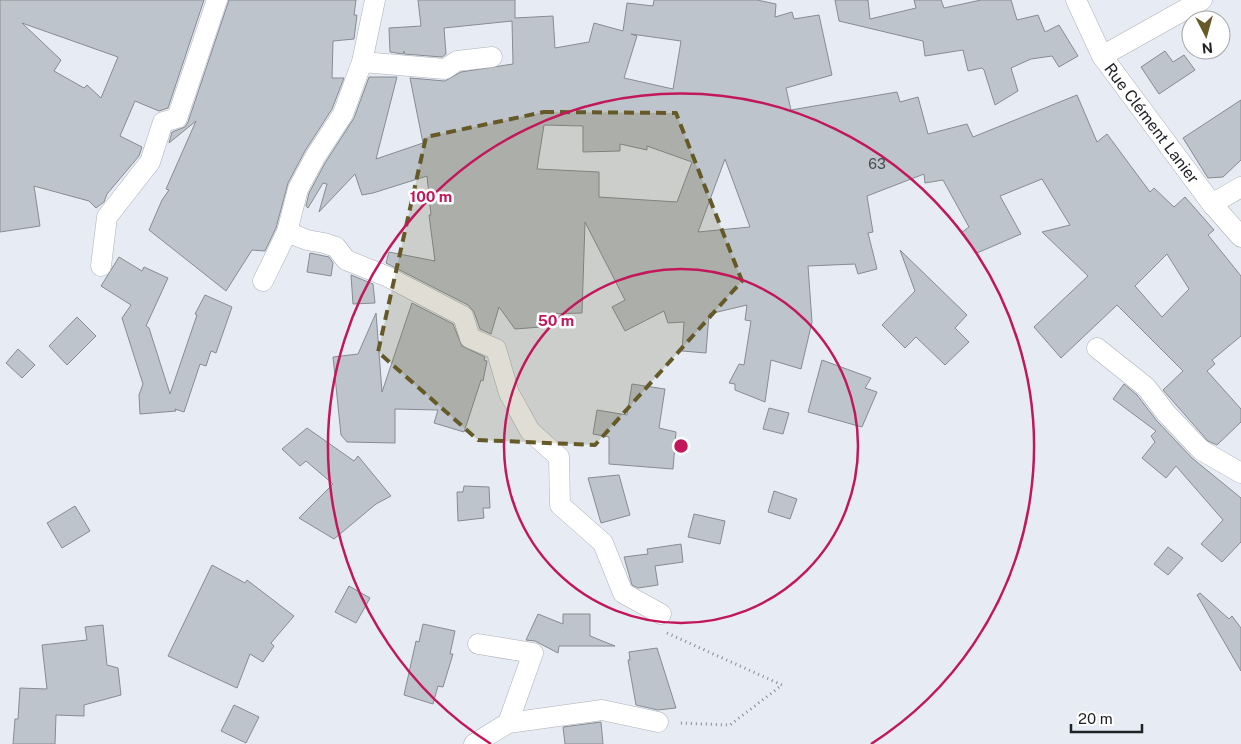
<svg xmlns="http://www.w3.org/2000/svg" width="1241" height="744" font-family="'Public Sans',sans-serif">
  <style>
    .building { fill: #bec4cb; stroke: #878c93; fill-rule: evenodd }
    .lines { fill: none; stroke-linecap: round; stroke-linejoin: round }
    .minor-casing { stroke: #abb0b7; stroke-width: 21 }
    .path { stroke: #878b90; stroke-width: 3; stroke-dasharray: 1 4; stroke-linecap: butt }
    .minor { stroke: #fff; stroke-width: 20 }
    .marked { fill: #655a27; fill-opacity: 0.2; stroke: #655a27; stroke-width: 4; stroke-dasharray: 10 6; stroke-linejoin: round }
    .ring { fill: none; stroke: #c2185b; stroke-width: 2.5 }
    .labels { text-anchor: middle; stroke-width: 5; stroke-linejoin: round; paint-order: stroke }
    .number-label { font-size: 14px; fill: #474a4e }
    .street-label { font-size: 16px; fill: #1f2124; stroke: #fff }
    .centre { fill: #c2185b; stroke: #fff; stroke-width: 2.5 }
    .ring-label { font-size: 15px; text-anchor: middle; font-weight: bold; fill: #c2185b; stroke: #fff; stroke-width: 5; stroke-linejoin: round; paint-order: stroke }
  </style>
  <rect width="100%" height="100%" fill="#e7ecf4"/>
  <g class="building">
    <path d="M 0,0 L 204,0 L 168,108 L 159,111 L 135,101 L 120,136 L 142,147 L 139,156 L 107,194 L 104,202 L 96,208 L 89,201 L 34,186 L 40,226 L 0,232 ZM 22,23 L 118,57 L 101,98 L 87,85 L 84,88 L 54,71 L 61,60 Z"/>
    <path d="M 229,0 L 356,0 L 354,15 L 357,15 L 354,39 L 333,41 L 332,78 L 344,78 L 332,109 L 305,151 L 288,183 L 276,228 L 265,251 L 252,250 L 226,291 L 149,230 L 162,200 L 169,190 L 166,189 L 196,121 L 169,143 L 172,132 L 185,127 L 188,122 Z"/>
    <path d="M 418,0 L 515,0 L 515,18 L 553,16 L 555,48 L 589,42 L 594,23 L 623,31 L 627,3 L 653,6 L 654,0 L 757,0 L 776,4 L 775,17 L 792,12 L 794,19 L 819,15 L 832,75 L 786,88 L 791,110 L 897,92 L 900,102 L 918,97 L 928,134 L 967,124 L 973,137 L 1077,95 L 1097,142 L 1107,134 L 1150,192 L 1154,188 L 1174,207 L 1185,197 L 1214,230 L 1208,235 L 1241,276 L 1241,336 L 1212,360 L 1215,364 L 1207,371 L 1241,409 L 1241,422 L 1217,445 L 1208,441 L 1163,390 L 1183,371 L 1117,305 L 1061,358 L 1034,327 L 1088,276 L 1042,232 L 1070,225 L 1042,179 L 1000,196 L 1021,234 L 977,253 L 961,233 L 969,227 L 943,180 L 925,183 L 924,174 L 867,196 L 873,232 L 868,233 L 877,269 L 858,274 L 855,264 L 808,266 L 812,322 L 801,369 L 771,360 L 765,402 L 735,390 L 735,384 L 729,383 L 739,364 L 744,365 L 751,321 L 745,320 L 747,305 L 709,314 L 706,353 L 682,351 L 684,322 L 668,323 L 664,311 L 625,331 L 612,307 L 625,300 L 585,222 L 582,313 L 540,314 L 541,327 L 515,329 L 499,307 L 491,334 L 480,329 L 474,312 L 468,305 L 386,263 L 389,252 L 435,261 L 429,215 L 431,215 L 427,176 L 373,193 L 362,195 L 355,174 L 319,212 L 327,184 L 323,183 L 308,208 L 306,206 L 309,193 L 325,163 L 354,118 L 369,77 L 397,77 L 376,159 L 423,143 L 410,78 L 445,81 L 461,72 L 513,64 L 512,21 L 444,28 L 446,54 L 442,57 L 404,54 L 404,51 L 403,54 L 390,52 L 389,28 L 421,26 ZM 631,34 L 681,41 L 673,89 L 624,78 L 637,36 ZM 544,125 L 583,126 L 583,152 L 620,151 L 620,144 L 647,150 L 647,146 L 692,162 L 677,202 L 599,197 L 599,172 L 537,169 ZM 725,159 L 750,227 L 698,232 ZM 1167,254 L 1189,289 L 1162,317 L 1135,286 Z"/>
    <path d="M 835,0 L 868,0 L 870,19 L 916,8 L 914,0 L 941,0 L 944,8 L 981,0 L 1011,0 L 1017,20 L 1038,15 L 1045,32 L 1059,25 L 1078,56 L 1059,67 L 1052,56 L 1031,59 L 1011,68 L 1018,91 L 995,105 L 984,70 L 982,68 L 968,71 L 963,50 L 925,56 L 923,41 L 839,21 Z"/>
    <path d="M 1165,51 L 1173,62 L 1184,55 L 1195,70 L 1159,94 L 1141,67 Z"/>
    <path d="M 1241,100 L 1241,160 L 1223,177 L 1208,178 L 1183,138 Z"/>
    <path d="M 900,250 L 967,315 L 955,328 L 969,342 L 945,365 L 916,337 L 905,348 L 882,325 L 915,291 Z"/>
    <path d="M 310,253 L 329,257 L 333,263 L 331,276 L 307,272 Z"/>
    <path d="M 119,257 L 142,271 L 144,267 L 168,278 L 146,326 L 149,328 L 170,394 L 197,315 L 195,314 L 205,295 L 232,307 L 216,353 L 211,351 L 206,366 L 200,364 L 184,412 L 175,409 L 176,411 L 140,414 L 139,395 L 143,384 L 122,318 L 131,305 L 101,286 Z"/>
    <path d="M 351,275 L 373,284 L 375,303 L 353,304 Z"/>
    <path d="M 412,303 L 453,324 L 462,346 L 485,357 L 484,360 L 487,361 L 483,381 L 481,380 L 464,432 L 434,423 L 438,410 L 395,409 L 395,443 L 347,442 L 341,435 L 333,357 L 358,354 L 376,313 L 382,392 Z"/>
    <path d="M 77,317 L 96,336 L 67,365 L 49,346 Z"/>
    <path d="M 18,349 L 35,365 L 22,378 L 6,363 Z"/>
    <path d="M 822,360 L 871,378 L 865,388 L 877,392 L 862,427 L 808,412 Z"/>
    <path d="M 632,384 L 665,389 L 659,428 L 676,432 L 673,469 L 609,464 L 609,437 L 593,434 L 597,410 L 627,415 Z"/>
    <path d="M 1124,384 L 1137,395 L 1157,421 L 1192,458 L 1241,498 L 1241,542 L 1222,562 L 1201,544 L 1223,520 L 1176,466 L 1166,478 L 1142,458 L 1155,442 L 1151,436 L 1156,431 L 1113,399 Z"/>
    <path d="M 769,408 L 789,413 L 783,434 L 763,429 Z"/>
    <path d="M 307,428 L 354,461 L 358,456 L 391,496 L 376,504 L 334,539 L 299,518 L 333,484 L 306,461 L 300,466 L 282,449 Z"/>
    <path d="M 619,475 L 630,515 L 601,523 L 588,478 Z"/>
    <path d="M 464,486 L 489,487 L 490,508 L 483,508 L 484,518 L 458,521 L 457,492 L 463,492 Z"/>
    <path d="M 774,491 L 797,499 L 790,519 L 768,512 Z"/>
    <path d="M 75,506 L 90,531 L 62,548 L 47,523 Z"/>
    <path d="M 694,514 L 725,521 L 720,544 L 688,537 Z"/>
    <path d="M 681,544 L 683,562 L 655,566 L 658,585 L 638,588 L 632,585 L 624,557 L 648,554 L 647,549 Z"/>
    <path d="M 1168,547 L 1183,558 L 1168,575 L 1154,564 Z"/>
    <path d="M 212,565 L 245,583 L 247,580 L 294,616 L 271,643 L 274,646 L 263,662 L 250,654 L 237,688 L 168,656 Z"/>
    <path d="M 349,586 L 370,598 L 356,623 L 335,612 Z"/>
    <path d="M 1200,593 L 1229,619 L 1232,616 L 1241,628 L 1241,671 L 1197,595 Z"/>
    <path d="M 538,614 L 563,624 L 563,614 L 590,614 L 590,636 L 615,646 L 559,646 L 558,653 L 535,641 L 526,640 Z"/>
    <path d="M 423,624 L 455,631 L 450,654 L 453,654 L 443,687 L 438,686 L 433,704 L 404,695 L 416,641 L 419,642 Z"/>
    <path d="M 103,625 L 107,665 L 118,668 L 121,695 L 84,705 L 84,716 L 56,715 L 55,744 L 13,744 L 15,719 L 18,719 L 20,688 L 47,689 L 42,645 L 87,640 L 85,627 Z"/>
    <path d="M 657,648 L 676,708 L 658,710 L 636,705 L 628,660 L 630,660 L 629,652 Z"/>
    <path d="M 234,705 L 259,717 L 246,743 L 221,731 Z"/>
    <path d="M 601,722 L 603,744 L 565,744 L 563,727 Z"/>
  </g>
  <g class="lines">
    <defs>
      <g id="minor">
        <path d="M 1076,0 L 1102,56 L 1212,204 L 1241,237"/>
        <path d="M 1102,56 L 1202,0"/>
        <path d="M 362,62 L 445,69 L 457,61 L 492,57"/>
        <path d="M 1212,204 L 1241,187"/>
        <path d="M 287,232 L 307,240 L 324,243 L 336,247 L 346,260 L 386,276 L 463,316 L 470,338 L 496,349 L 509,393 L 530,431 L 559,457 L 560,505 L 603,543 L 623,593 L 661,614"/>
        <path d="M 101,266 L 107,217 L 150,162 L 163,122 L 177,118 L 217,0"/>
        <path d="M 263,281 L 287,232 L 298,189 L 315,157 L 343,114 L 362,62 L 375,0"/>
        <path d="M 1097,348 L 1146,387 L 1166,413 L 1201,450 L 1241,473"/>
        <path d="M 508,723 L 602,710 L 658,722"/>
        <path d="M 474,744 L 508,723 L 533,653 L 478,644"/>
      </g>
    </defs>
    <use href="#minor" class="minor-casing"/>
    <path class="path" d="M 667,633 L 782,685 L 730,725 L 678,723"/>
    <use href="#minor" class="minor"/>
  </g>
  <path class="marked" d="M 544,112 L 676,113 L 742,281 L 595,445 L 478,440 L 378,352 L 426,137 Z"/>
  <g class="ring">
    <circle cx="681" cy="446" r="177"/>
    <path d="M491 744A353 353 0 1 1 871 744"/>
  </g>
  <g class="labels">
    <g class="number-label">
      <text x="877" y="169">63</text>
    </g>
    <g class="street-label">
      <text transform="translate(1152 123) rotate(53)" y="6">Rue Clément Lanier</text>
    </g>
  </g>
  <circle cx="681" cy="446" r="8" class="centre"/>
  <g class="ring-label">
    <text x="431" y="202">100 m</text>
    <text x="556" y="326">50 m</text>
  </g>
  <g transform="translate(1206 35) rotate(174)"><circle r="24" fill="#ffffff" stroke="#a5a6a7"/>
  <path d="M0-4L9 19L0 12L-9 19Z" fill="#655a27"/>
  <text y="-8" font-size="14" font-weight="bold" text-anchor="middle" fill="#1f2124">N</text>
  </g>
  <path d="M1071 724v8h71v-8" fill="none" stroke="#1f2124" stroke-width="2.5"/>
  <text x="1078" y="724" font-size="15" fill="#1f2124" stroke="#ffffff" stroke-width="4" paint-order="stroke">20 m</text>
</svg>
